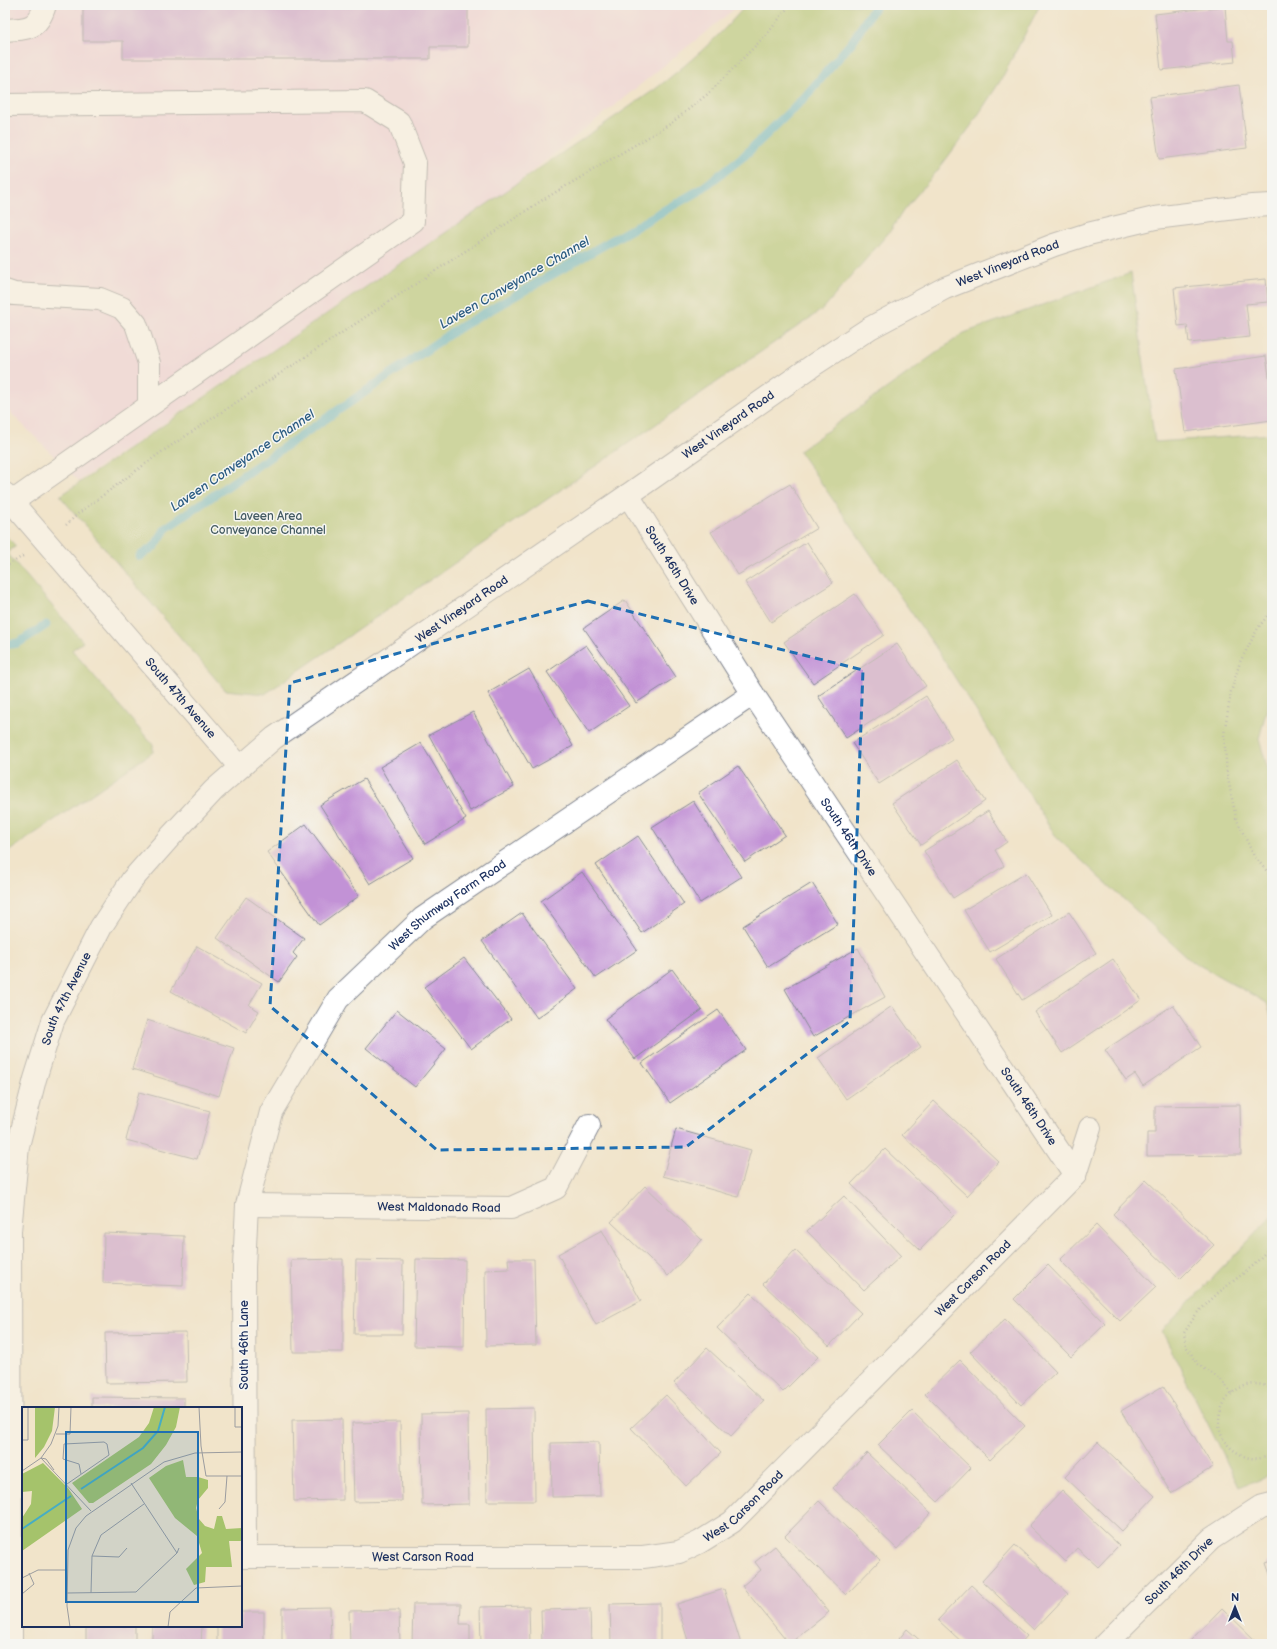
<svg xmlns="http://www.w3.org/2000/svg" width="1277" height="1649" font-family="'Balsamiq Sans',sans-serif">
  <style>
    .built { fill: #f0d0e5 }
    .green { fill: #a5c36b; stroke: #607964 }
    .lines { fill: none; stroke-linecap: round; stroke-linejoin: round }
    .stream { stroke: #46adc5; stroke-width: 9 }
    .building { fill: #c292d6 }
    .minor-casing { stroke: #868a94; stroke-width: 24 }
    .path { stroke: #868a94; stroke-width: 2.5; stroke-dasharray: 1 3; stroke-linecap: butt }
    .minor { stroke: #fff; stroke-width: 22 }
    .marked { fill: none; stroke: #1f6fb2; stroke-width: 3; stroke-dasharray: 8 5; stroke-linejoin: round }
    .labels { text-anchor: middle; stroke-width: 3; stroke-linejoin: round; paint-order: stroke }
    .street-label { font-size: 12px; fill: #1b2f5e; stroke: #f6f6f2 }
    .park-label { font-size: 12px; fill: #445b62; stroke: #f6f6f2 }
    .water-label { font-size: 13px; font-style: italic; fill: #2a5b82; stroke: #f6f6f2 }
    .inset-river { fill: none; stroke: #46adc5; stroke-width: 2 }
    .inset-road { fill: none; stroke: #9b9c9f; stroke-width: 1 }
    .view { fill: #1f6fb2; fill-opacity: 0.15; stroke: #1f6fb2; stroke-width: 2 }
    .inset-edge { fill: none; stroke: #1b2f5e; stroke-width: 2 }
  </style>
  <rect width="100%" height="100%" fill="#f6f6f2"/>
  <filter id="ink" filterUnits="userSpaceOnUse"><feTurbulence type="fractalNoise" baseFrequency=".025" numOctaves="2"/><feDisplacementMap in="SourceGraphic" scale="8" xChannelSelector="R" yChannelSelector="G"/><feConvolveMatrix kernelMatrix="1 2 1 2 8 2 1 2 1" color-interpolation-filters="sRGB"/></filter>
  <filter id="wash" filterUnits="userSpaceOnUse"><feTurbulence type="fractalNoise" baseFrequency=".012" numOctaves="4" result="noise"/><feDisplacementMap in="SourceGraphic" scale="16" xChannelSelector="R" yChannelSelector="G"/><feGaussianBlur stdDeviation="0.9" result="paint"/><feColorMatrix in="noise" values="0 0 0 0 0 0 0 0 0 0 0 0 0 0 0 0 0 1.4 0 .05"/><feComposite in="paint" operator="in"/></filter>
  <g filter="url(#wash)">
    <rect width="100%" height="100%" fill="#f1e4ca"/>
    <path class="built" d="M 5,5 L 737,5 L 732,11 L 519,182 L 79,481 L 5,407 Z"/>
    <g class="green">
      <path d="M 746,5 L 1040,5 L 1001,80 L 971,126 L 938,170 L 903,211 L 891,230 L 823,309 L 265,694 L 225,690 L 60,496 L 654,90 C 688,64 719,37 746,5 Z"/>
      <path d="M 1131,273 L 1155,442 L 1272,434 L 1272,689 L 1259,739 L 1272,784 L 1272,1020 L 1267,1003 L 1190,960 L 1057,838 L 936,648 L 799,451 L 964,333 Z"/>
      <path d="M 5,535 L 16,546 L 7,553 L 83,642 L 72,650 L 153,745 L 153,752 L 5,854 Z"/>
      <path d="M 1272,1216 L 1272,1474 L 1239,1487 L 1162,1331 Z"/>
    </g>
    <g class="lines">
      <g class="stream">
        <path d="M 140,556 L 155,546 L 166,528 L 457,329 L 700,190 L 744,156 L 805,97 L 852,42 L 876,5"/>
        <path d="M 5,645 L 18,643 L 46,625"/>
      </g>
    </g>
    <g id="blocks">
      <g class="building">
        <path d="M 83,5 L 468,5 L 468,47 L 430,47 L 430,59 L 123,59 L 123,41 L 83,41 Z"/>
        <path d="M 1225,6 L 1228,41 L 1233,41 L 1235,62 L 1161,70 L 1155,14 Z"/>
        <path d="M 1239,85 L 1247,148 L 1159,159 L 1150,97 Z"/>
        <path d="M 1266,279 L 1268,302 L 1246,304 L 1250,337 L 1189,343 L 1187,325 L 1178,326 L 1174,288 Z"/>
        <path d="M 1266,356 L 1272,396 L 1272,420 L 1185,432 L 1176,369 Z"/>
        <path d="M 790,484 L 817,528 L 738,575 L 711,532 Z"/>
        <path d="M 807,542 L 833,583 L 771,622 L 745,582 Z"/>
        <path d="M 855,594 L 884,635 L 813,683 L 784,642 Z"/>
        <path d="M 625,600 L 676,677 L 636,703 L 584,628 Z"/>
        <path d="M 897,644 L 926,686 L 846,738 L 818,696 Z"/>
        <path d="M 586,645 L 629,706 L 589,733 L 547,672 Z"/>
        <path d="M 529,669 L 573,746 L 532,769 L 488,693 Z"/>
        <path d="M 926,696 L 952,738 L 879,784 L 852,743 Z"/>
        <path d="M 473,712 L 514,787 L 470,811 L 429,735 Z"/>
        <path d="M 421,743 L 466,819 L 425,844 L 380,767 Z"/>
        <path d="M 957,760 L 985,801 L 921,845 L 892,803 Z"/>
        <path d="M 738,766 L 785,835 L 745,862 L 698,793 Z"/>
        <path d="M 364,779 L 413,858 L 370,884 L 320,805 Z"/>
        <path d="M 693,801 L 741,877 L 700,903 L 652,827 Z"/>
        <path d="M 988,811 L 1007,842 L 995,850 L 1004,866 L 953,898 L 924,851 Z"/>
        <path d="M 306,824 L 359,896 L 319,925 L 267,852 Z"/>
        <path d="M 638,836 L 684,904 L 642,933 L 596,865 Z"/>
        <path d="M 582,872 L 637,950 L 596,978 L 541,901 Z"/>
        <path d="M 1026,873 L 1052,915 L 990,952 L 964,910 Z"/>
        <path d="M 812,883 L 838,924 L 768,967 L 743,926 Z"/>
        <path d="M 246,897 L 304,938 L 293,953 L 297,957 L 279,982 L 217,938 Z"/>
        <path d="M 1069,912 L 1096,953 L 1022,1000 L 996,959 Z"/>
        <path d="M 522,913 L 577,989 L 537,1018 L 482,941 Z"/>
        <path d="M 197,946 L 262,983 L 249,1005 L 259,1011 L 246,1033 L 171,991 Z"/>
        <path d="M 858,948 L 885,997 L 813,1037 L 785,989 Z"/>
        <path d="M 464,958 L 511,1019 L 471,1049 L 424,987 Z"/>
        <path d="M 1113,959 L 1141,1000 L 1062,1053 L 1035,1012 Z"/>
        <path d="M 672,969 L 702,1010 L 635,1059 L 605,1019 Z"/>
        <path d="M 1173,1005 L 1201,1047 L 1143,1086 L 1135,1074 L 1126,1080 L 1105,1050 Z"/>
        <path d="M 892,1006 L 921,1047 L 846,1099 L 818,1058 Z"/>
        <path d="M 397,1010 L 446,1049 L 415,1087 L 366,1048 Z"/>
        <path d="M 718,1010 L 746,1050 L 670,1103 L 642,1063 Z"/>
        <path d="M 147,1020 L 234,1048 L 219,1096 L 132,1069 Z"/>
        <path d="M 139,1092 L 210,1111 L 197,1159 L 126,1140 Z"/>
        <path d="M 934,1101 L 999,1162 L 967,1196 L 902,1135 Z"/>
        <path d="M 1240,1105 L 1241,1155 L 1147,1156 L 1147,1133 L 1155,1133 L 1155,1106 Z"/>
        <path d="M 676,1129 L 751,1150 L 738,1197 L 663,1176 Z"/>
        <path d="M 885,1149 L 954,1215 L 920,1250 L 851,1184 Z"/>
        <path d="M 1146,1180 L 1214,1245 L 1180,1279 L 1113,1214 Z"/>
        <path d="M 645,1186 L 702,1240 L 668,1276 L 611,1222 Z"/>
        <path d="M 844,1196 L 901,1256 L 864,1290 L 807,1231 Z"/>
        <path d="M 1096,1225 L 1156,1287 L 1120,1321 L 1060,1260 Z"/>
        <path d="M 602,1230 L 641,1301 L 596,1325 L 558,1254 Z"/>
        <path d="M 104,1233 L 184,1236 L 183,1286 L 103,1283 Z"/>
        <path d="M 795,1250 L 861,1313 L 829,1346 L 763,1284 Z"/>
        <path d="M 343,1259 L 343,1352 L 293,1352 L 291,1260 Z"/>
        <path d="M 416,1259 L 465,1260 L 464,1347 L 414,1346 Z"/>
        <path d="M 508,1259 L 534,1259 L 536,1345 L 486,1346 L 485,1270 L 509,1269 Z"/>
        <path d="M 356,1260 L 403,1261 L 402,1334 L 354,1334 Z"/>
        <path d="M 1048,1265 L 1105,1324 L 1071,1357 L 1014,1299 Z"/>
        <path d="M 751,1293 L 818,1357 L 783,1392 L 717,1328 Z"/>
        <path d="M 1005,1319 L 1056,1372 L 1021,1405 L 970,1352 Z"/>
        <path d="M 186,1332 L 187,1382 L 106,1383 L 105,1333 Z"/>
        <path d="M 707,1348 L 764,1401 L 731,1436 L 674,1383 Z"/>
        <path d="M 960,1360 L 1025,1426 L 990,1460 L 925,1394 Z"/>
        <path d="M 1163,1386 L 1213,1467 L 1171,1493 L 1121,1411 Z"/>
        <path d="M 666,1395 L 721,1453 L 686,1486 L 631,1428 Z"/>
        <path d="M 92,1397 L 184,1398 L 184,1408 L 92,1408 Z"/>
        <path d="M 534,1408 L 535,1501 L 487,1501 L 486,1409 Z"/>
        <path d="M 912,1411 L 971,1468 L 938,1502 L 878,1445 Z"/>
        <path d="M 468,1413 L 469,1504 L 422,1505 L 421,1414 Z"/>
        <path d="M 342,1419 L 343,1500 L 294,1501 L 292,1420 Z"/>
        <path d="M 400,1422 L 402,1501 L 354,1502 L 352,1423 Z"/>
        <path d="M 599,1442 L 600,1496 L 552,1497 L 551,1443 Z"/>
        <path d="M 1098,1442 L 1155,1496 L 1122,1531 L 1065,1477 Z"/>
        <path d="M 867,1453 L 931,1513 L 897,1549 L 833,1488 Z"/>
        <path d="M 1062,1491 L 1119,1545 L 1098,1567 L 1077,1548 L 1065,1561 L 1029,1526 Z"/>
        <path d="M 819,1501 L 880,1560 L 846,1595 L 785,1536 Z"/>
        <path d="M 1015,1545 L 1068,1594 L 1034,1630 L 982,1581 Z"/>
        <path d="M 775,1546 L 829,1612 L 789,1644 L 742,1586 L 761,1570 L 755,1562 Z"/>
        <path d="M 1272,1561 L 1272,1580 L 1266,1563 Z"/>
        <path d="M 971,1585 L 1027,1636 L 1020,1644 L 964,1644 L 938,1620 Z"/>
        <path d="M 724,1589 L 741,1644 L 689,1644 L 677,1604 Z"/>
        <path d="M 660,1603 L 660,1644 L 611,1644 L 610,1604 Z"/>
        <path d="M 413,1604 L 461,1604 L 460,1624 L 470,1624 L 470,1644 L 412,1644 Z"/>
        <path d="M 529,1606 L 530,1644 L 481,1644 L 480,1607 Z"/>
        <path d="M 330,1607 L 331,1644 L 282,1644 L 282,1608 Z"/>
        <path d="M 1222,1608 L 1259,1644 L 1187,1644 Z"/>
        <path d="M 590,1609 L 591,1644 L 542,1644 L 541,1610 Z"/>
        <path d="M 399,1610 L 400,1644 L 350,1644 L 349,1611 Z"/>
        <path d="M 241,1612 L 264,1612 L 264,1644 L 217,1644 L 217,1626 L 241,1626 Z"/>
        <rect x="86" y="1626" width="49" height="18"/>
        <path d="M 152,1626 L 202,1626 L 201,1644 L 152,1644 Z"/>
        <path d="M 907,1629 L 924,1644 L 895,1644 Z"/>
      </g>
    </g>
  </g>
  <g filter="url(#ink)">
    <use href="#blocks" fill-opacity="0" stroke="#868a94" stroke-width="1"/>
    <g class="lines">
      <defs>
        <g id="minor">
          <path d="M 5,30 C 28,29 38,29 45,5"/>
          <path d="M 5,105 L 365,101 L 399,122 L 415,163 L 413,221 L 12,502"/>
          <path d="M 5,291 L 14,294 L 100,299 L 122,308 L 136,324 L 149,363 L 149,405"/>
          <path id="s1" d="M 5,494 L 240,767"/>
          <path id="s2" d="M 628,495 L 753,694 L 1075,1175"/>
          <path id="s3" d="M 247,1205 L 511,1208 L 556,1188 L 589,1125"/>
          <path id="s4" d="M 241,1557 L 643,1557 L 679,1552 L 700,1542 L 732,1522 L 1075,1175 L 1090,1128"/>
          <path id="s5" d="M 245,1557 L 244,1267 L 247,1205 L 271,1112 L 338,999 L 423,918 L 753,694"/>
          <path id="s6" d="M 11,1644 L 10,1231 L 18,1146 L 35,1079 L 53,1021 L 101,927 L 132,880 L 170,837 L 214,790 L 274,738 L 628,495 L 815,364 L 870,328 L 945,288 L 1054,245 L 1088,234 L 1155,218 L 1252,206 L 1272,205"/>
          <path id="s7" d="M 1105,1644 L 1211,1539 L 1260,1507 L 1272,1504"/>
        </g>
      </defs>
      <use href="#minor" class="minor-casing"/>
      <g class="path">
        <path d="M 66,525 L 79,513 L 160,453 L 541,201 L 670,124 L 709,93 L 768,33 L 790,5"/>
        <path d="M 5,567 L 23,556"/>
        <path d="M 1272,610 L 1258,628 L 1240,662 L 1231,692 L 1224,734 L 1227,774 L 1236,818 L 1254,856 L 1272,877"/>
        <path d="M 1272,1388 C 1228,1368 1196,1432 1240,1454 C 1249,1460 1262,1460 1272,1454"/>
        <path d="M 1232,1393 L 1221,1380 L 1198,1364 L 1186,1346 L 1184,1333 L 1197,1313 L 1218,1293 L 1254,1265 L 1272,1245"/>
        <path d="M 1268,1457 L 1272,1472"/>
      </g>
      <use href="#minor" class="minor"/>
    </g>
  </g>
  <path d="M0 0H1277V1649H0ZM 588,601 L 863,670 L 850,1021 L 686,1147 L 437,1150 L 270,1006 L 290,683 Z" fill="#f1e4ca" fill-opacity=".55" fill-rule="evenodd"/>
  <path class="marked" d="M 588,601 L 863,670 L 850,1021 L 686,1147 L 437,1150 L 270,1006 L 290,683 Z"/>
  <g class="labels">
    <g class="street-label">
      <text dy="4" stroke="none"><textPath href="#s6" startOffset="1867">West Vineyard Road</textPath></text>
      <text dy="4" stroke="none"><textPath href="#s6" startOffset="1543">West Vineyard Road</textPath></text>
      <text dy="4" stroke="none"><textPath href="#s2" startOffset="83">South 46th Drive</textPath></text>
      <text dy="4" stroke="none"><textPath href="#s6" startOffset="1219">West Vineyard Road</textPath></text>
      <text dy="4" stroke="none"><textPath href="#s1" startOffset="269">South 47th Avenue</textPath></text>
      <text dy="4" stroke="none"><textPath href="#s2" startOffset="407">South 46th Drive</textPath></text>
      <text dy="4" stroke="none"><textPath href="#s5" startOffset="724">West Shumway Farm Road</textPath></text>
      <text dy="4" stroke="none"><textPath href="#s6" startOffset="654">South 47th Avenue</textPath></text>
      <text dy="4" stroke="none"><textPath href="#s2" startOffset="731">South 46th Drive</textPath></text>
      <text dy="4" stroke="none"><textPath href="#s3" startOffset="192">West Maldonado Road</textPath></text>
      <text dy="4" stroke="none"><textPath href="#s4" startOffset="842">West Carson Road</textPath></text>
      <text transform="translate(244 1345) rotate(-90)" y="4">South 46th Lane</text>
      <text dy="4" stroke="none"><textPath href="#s4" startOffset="518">West Carson Road</textPath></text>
      <text dy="4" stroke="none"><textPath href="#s4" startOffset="182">West Carson Road</textPath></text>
      <text dy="4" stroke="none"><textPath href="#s7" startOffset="104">South 46th Drive</textPath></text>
    </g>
    <g class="park-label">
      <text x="268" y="520">Laveen Area<tspan x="268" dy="14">Conveyance Channel</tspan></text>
    </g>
    <g class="water-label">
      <text transform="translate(514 282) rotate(-30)" y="5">Laveen Conveyance Channel</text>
      <text transform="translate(242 460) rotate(-34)" y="5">Laveen Conveyance Channel</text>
    </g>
  </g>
  <g transform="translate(22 1407)">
    <rect width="220" height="220" fill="#f1e4ca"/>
    <path d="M 13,0 L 33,0 L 30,24 L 22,40 L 13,51 ZM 132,0 L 158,0 L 154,20 L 144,38 L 129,57 L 71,96 L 67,96 L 50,76 L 117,30 L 127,16 ZM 161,53 L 164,70 L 176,70 L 186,73 L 186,81 L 176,93 L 174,101 L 177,112 L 183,119 L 192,122 L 195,109 L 200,109 L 204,122 L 220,121 L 220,134 L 207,134 L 210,160 L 184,160 L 183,175 L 172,178 L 164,162 L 180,146 L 175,129 L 153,111 L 127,71 L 144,59 ZM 21,56 L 46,81 L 60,102 L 0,144 L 0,111 L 9,97 L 10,84 L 0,85 L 0,67 Z" fill="#a5c36b"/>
    <path class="inset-river" d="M 59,82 L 121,41 L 136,24 L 143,0M 0,122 L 49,89"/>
    <path class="inset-road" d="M 177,0 L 179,39 L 184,69 L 220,69M 213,0 L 213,20 L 220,20M 34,27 L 48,27 L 49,0M 0,33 L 6,33 L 6,0M 19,51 L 69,104M 19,51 L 24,52 L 32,63M 0,64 L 19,51 L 29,37 L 36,19 L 37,0M 109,76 L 155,146M 45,77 L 87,48 L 85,37 L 82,35 L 42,37 L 41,52 L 57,57 L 59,67M 197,102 L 203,95 L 205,69M 70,149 L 97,150 L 105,141M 0,171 L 16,163 L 45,163M 45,186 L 114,185 L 155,146 L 157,141M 69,186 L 70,149 L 79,128 L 122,97M 0,187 L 12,177 L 7,166M 48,220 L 45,199 L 46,143 L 54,121 L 64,109 L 142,55 L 173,46 L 220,45M 146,220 L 148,205 L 174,181 L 220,179"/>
    <path class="view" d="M 44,25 L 176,25 L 176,195 L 44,195 Z"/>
    <rect width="220" height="220" class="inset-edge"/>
  </g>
  <rect width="1277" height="1649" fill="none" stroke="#f6f6f2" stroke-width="20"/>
  <g transform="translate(1235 1607)" stroke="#f6f6f2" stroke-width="3" paint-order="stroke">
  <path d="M0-3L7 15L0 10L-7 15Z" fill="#1b2f5e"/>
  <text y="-6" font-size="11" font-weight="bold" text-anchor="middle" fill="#1b2f5e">N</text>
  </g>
</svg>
